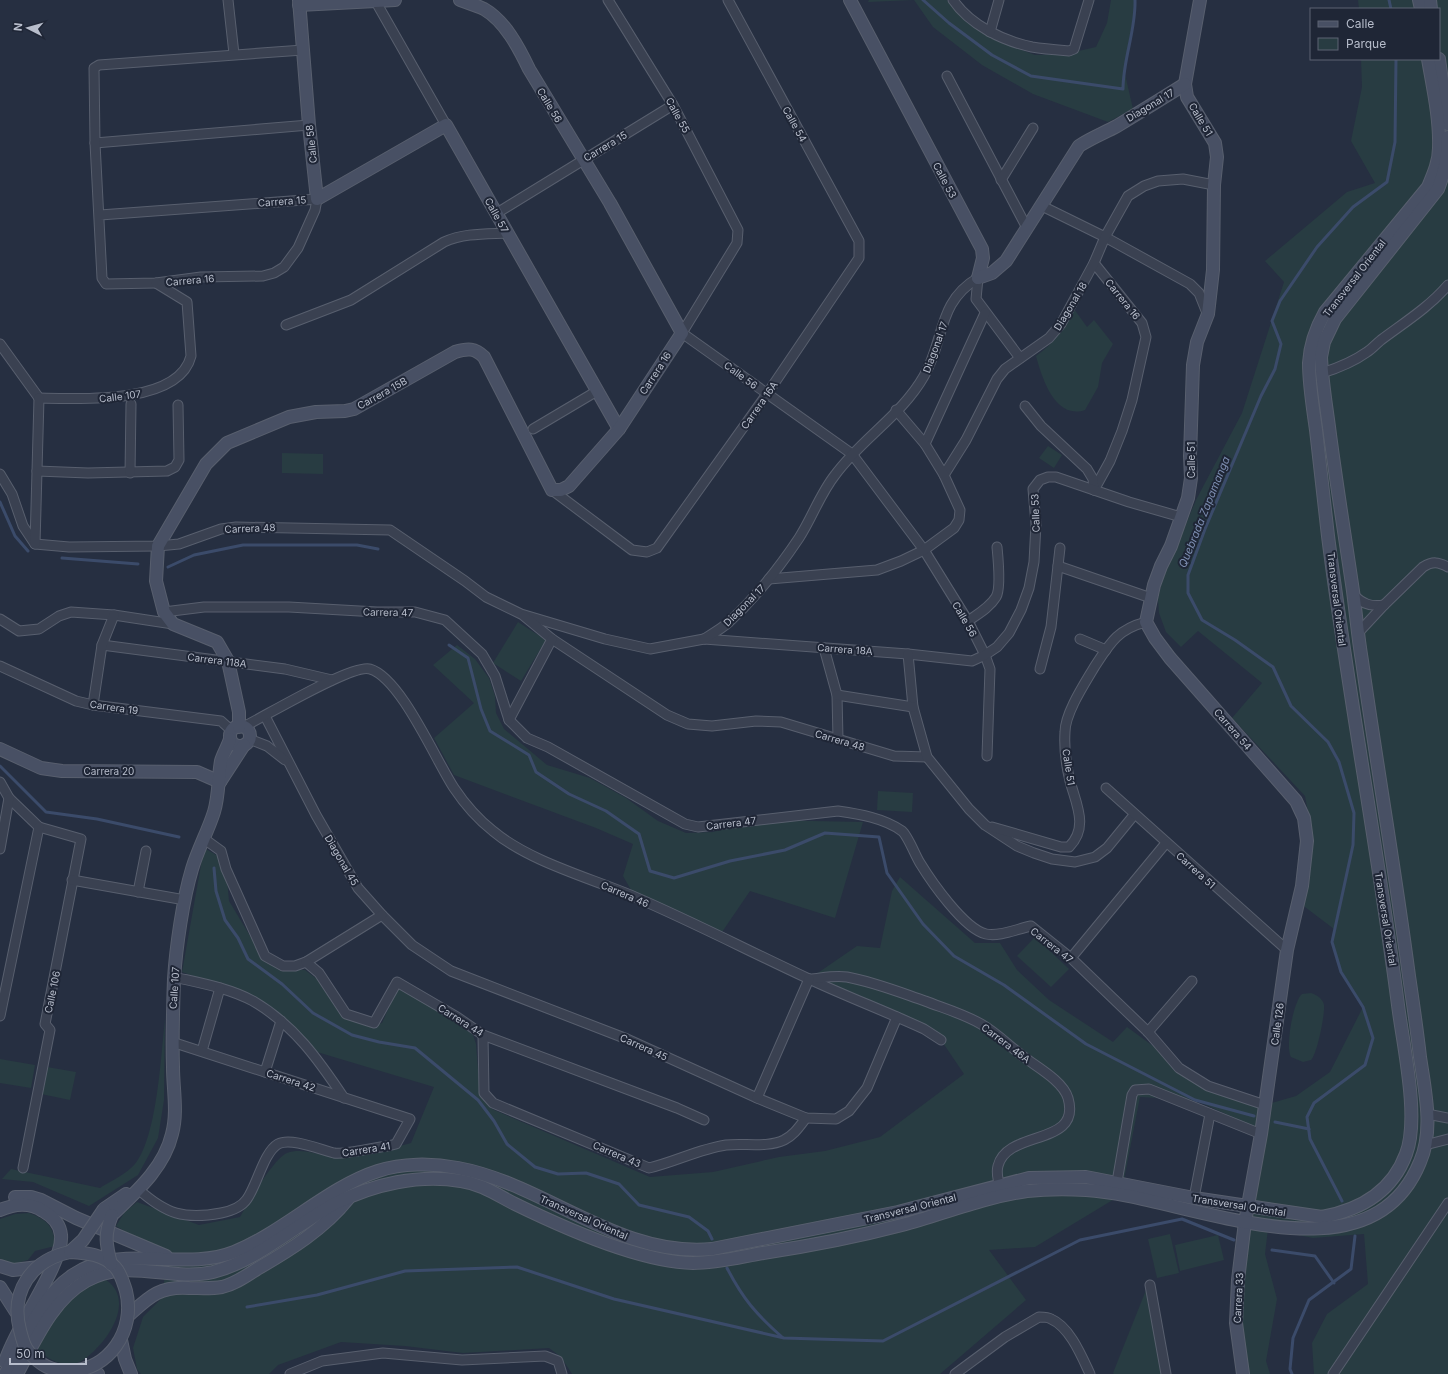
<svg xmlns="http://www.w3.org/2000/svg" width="1448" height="1374" font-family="Inter,sans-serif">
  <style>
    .green { fill: #283c42 }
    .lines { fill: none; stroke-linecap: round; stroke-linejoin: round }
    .stream { stroke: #3b4b6a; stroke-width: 3 }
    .street-casing { stroke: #585f6e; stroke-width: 11 }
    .secondary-casing { stroke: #585f6e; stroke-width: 14 }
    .street { stroke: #3a4151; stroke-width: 9 }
    .secondary { stroke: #485064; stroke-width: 12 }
    .secondary-bridge-casing { stroke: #585f6e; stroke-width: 14; stroke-linecap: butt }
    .secondary-bridge { stroke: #485064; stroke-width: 12 }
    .labels { text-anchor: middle; stroke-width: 4; stroke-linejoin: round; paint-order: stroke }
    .street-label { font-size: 10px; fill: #b7bdcb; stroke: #1f2636 }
    .water-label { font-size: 11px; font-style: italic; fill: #7e8fb2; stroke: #1f2636 }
  </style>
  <rect width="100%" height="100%" fill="#262f41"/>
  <g class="green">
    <path d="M 869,0 L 947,0 L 960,16 L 990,38 L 1035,55 L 1066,54 L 1096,47 L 1107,23 L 1111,0 L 1136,0 L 1124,70 L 1133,109 L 1108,122 L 1033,94 L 982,65 L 933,27 L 914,0 L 868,2 Z"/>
    <path d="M 1358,0 L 1448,0 L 1448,1374 L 1314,1374 L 1312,1343 L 1327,1314 L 1368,1284 L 1364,1234 L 1313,1238 L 1268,1229 L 1265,1254 L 1277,1299 L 1266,1361 L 1270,1374 L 1243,1374 L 1236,1323 L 1261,1130 L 1195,1100 L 1140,1097 L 1121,1195 L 1035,1247 L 989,1250 L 1026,1300 L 940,1374 L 572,1374 L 561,1357 L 549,1348 L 463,1353 L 405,1346 L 341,1342 L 278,1365 L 269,1374 L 141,1374 L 137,1369 L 133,1348 L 143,1317 L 162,1298 L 168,1250 L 132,1236 L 116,1226 L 124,1213 L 137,1202 L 199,1225 L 240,1217 C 248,1203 274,1158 287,1153 C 303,1147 320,1156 336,1157 C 361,1159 387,1149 411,1143 L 434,1087 L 317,1052 L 257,998 L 182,972 L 204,848 L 220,857 L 227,879 L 229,901 L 261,954 L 282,969 L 305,970 L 317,979 L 336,1008 L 344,1016 L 371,1026 L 382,1023 L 398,987 L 455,1021 L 473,1035 L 476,1044 L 480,1093 L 492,1109 L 650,1177 L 713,1172 L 779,1157 L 825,1151 L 880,1137 L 964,1074 L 941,1040 L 809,979 L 857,946 L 880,948 L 892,891 L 900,877 L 975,943 L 1000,943 L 1017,970 L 1049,1000 L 1113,1042 L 1127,1027 L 1208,1086 L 1265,1105 L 1296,1096 L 1330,1072 L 1363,1007 C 1348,983 1329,959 1334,929 L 1301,904 L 1309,817 L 1305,796 L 1232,718 L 1262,683 L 1198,631 L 1181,647 L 1166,632 L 1159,613 L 1158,598 L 1162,581 L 1196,500 L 1242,413 L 1284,282 L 1265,261 L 1347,192 L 1375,183 L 1351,141 L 1362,87 L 1361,59 L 1439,59 L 1439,9 L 1359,9 Z"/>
    <path d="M 1074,309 L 1087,327 L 1094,320 L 1113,344 L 1102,363 L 1098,387 L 1085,410 C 1055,420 1042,378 1036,356 C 1055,343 1064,328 1074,309 Z"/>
    <path d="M 1048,446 L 1062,455 L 1054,468 L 1039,458 Z"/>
    <path d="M 282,453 L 323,454 L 323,474 L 282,473 Z"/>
    <path d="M 518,622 L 546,640 L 521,681 L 493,663 Z"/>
    <path d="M 457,645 L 475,659 L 489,678 L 495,696 L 496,713 L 504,729 L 547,765 L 590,778 L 626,798 L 658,821 L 686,833 L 713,832 L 757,820 L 863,822 L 835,918 L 750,891 L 720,935 L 635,897 L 623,876 L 633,844 L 596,828 L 454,775 L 434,738 L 474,703 L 433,665 Z"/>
    <path d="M 878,791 L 913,793 L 912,812 L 877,810 Z"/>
    <path d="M 1035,937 L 1069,969 L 1051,987 L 1017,956 Z"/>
    <path d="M 1311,993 C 1317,995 1323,999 1324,1005 C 1325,1015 1317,1054 1311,1060 L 1303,1062 L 1291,1057 C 1285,1047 1293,1002 1302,994 Z"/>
    <path d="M 165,1019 L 164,1100 L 158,1138 L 138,1175 L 89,1206 L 33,1182 L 2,1179 L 11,1169 L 100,1188 C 109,1182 128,1173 135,1164 C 157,1138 161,1055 165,1019 Z"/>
    <path d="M 0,1059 L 35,1065 L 31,1088 L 0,1083 Z"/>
    <path d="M 47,1067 L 76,1072 L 70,1100 L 41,1094 Z"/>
    <path d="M 29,1213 C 46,1219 55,1227 55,1246 L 35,1251 L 28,1260 L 14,1264 L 0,1260 L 0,1219 L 15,1214 Z"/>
    <path d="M 1170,1234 L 1179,1273 L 1157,1278 L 1148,1239 Z"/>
    <path d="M 1218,1235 L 1224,1260 L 1180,1271 L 1175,1245 Z"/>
    <path d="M 103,1278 C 134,1296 114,1332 95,1350 C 90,1355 83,1361 77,1363 C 62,1367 49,1360 38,1350 C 47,1319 74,1291 103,1278 Z"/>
    <path d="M 1148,1285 L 1166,1374 L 1114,1374 L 1113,1373 Z"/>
  </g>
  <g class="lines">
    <g class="stream">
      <path d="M 923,0 L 949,23 L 992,55 L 1031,76 L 1123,89 C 1123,59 1136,30 1135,0"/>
      <path d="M 1389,0 L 1391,9"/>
      <path d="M 0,502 L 15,536 L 28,551"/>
      <path d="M 62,558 L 138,564"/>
      <path d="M 168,567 L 194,555 L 243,545 L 357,545 L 378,549"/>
      <path d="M 449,645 L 468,658 L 481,709 L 490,731 L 529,755 L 536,772 L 569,794 L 606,811 L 639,834 L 650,871 L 674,878 L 730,861 L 785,850 L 825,833 L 879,837 L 887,873 L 923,924 L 954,956 L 1004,985 L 1086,1044 L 1195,1100 L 1254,1116"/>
      <path d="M 0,766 L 46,812 L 97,819 L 179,837"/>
      <path d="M 214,868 L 216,891 L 225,920 L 238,938 L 248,959 L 282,984 L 313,1013 L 352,1035 L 379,1042 L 415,1048 L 478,1100 L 494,1121 L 507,1144 L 535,1167 L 558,1174 L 586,1173 L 619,1184 L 639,1205 L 689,1217 L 708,1231 L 712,1239"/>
      <path d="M 1275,1122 L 1309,1129"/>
      <path d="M 1342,1201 L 1310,1139 L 1307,1117 L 1314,1103 L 1365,1065 L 1373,1038 L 1363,1007 L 1341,972 L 1332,942 L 1353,845 L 1354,813 L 1339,762 L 1328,742 L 1291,706 L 1273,667 L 1235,640 L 1202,620 L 1188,593 L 1188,575 L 1205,529 L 1261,396 L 1275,369 L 1281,344 L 1272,321 L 1280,301 L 1317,247 L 1353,207 L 1387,182 L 1395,142 L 1396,59"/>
      <path d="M 1272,1250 L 1315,1256 L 1334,1283"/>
      <path d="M 727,1268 C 743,1299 756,1314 782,1337"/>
      <path d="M 247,1307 L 317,1295 L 405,1271 L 517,1267 L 614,1299 L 784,1338 L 883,1341 L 1080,1240 L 1182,1219 L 1234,1240"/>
      <path d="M 1292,1374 L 1290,1369 L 1293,1338 L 1309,1300 L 1351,1269 L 1355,1236"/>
    </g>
    <defs>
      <g id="street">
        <path d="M 228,0 L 234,54"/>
        <path d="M 608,0 L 673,105 L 738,230 L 737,243 L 682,333 L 852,454 L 924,550 L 968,621 L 985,655 L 990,669 L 987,756"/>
        <path d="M 953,0 C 970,25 1003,41 1032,47 C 1044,49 1057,50 1069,51 L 1074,49 L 1089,0"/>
        <path d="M 376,2 L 446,125"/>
        <path d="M 990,32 L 999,0"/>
        <path d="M 947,76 L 1027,228"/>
        <path d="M 95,143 L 309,125"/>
        <path d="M 1001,180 L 1033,128"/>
        <path d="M 1042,206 L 1105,237 L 1190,284 L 1199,293 L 1207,313"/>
        <path d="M 497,213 L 673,105"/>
        <path d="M 100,215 L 317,199 L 315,210 L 298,248 L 284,267 L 274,273 L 263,276 L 201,277 L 156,283 L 106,284 L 102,278 L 95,143 L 94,68 L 99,65 L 303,50"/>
        <path d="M 1094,263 L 1142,323 L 1146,337 L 1132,400 L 1122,431 L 1110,461 L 1094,490"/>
        <path d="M 978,278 L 976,299 L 1020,358"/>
        <path d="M 286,325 L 351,300 L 444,242 C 464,233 485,234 507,233"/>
        <path d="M 0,344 L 39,398"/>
        <path d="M 1322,373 C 1338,368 1353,362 1367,352 C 1372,349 1376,344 1381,340 C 1405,322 1428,308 1448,285"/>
        <path d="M 39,398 C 78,399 179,405 191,356 L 187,302 L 156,283"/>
        <path d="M 1025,406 L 1041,426 L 1087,469 L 1093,479 L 1094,490"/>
        <path d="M 533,429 L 597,391"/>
        <path d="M 925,444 L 985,313"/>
        <path d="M 37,471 L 88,473 L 167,471 L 175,467 L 179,460 L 178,405"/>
        <path d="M 130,473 L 131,404"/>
        <path d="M 0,474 L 12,494 L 23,526 L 35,544 L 69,547 L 158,546 L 179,544 L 221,529 L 236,527 L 390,530 L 465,581 L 486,597 L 521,614 L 605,639 L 650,649 L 704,639 L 908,654 L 972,661 L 985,655 L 997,647 L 1009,633 L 1021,610 L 1029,588 L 1034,562 L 1036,524 L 1033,489 L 1040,480 L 1048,477 L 1056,477 L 1129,502 L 1181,517"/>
        <path d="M 944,475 L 966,440 L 997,379 L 1005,369 L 1049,338 L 1061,324 L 1094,263 L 1105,237 L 1128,196 L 1144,186 L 1158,181 L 1183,179 L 1214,185"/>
        <path d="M 552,490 L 632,550 L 647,552 L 657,548 L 767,394 L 859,258 L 859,241 L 728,0"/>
        <path d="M 35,544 L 39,398"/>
        <path d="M 1058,566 L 1151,598"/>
        <path d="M 769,579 L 877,570 L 901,561 L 924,550 L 954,528 L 959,520 L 960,510 L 944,475 L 925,444 L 896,410"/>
        <path d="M 1354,595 C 1362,604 1371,607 1384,605"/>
        <path d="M 164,612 L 204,607 L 289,607 L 377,612 L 415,612 L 445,620 L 482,654 L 495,676 L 509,720 L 527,738 L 548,747 L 685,824 L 698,827 L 838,811 C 859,814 884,818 902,831 C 908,836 915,855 920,863 C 931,881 964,929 986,934 C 999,937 1017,929 1031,926 L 1071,958 L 1148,1032 L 1179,1068 L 1208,1086 L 1265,1105"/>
        <path d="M 524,616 L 552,639 L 667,715 L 688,724 L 712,726 L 756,721 L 781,722 L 894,756 L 927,757"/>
        <path d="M 0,619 L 19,631 L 39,629 L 59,616 L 71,612 L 114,615 L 173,624"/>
        <path d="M 968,621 C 978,614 990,607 996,597 C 1001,589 998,557 997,547"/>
        <path d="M 1358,633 L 1384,605 L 1423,567 C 1433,561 1438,562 1448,567"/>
        <path d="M 704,639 C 712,634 721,629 729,622 C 755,598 779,568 799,538 C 812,518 820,494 835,475 C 861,439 902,415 924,376 C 945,340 937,302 978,278"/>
        <path d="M 1080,639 L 1106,650"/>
        <path d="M 102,645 L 285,669 L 332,680"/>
        <path d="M 824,648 L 837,695 L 838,739"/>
        <path d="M 908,654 L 913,707 L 927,757 L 969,809 L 985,825 L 1017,846 L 1034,853 L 1052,859 L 1075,862 L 1095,857 L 1107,848 L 1134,815"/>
        <path d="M 0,666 L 76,701 L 93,705 L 221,721 L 232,731"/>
        <path d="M 1040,669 L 1051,627 L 1060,548"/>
        <path d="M 837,695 L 913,707"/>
        <path d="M 93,705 L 102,645 L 114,615"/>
        <path d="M 265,716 L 316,815 L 358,888 L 382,915 L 412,945 L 451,971 L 627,1039 L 757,1098 L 806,1118 L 836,1119 L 849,1111 L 867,1088 L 897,1017"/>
        <path d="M 509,720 L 552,639"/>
        <path d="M 243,727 C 264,717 353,663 370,669 C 401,678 436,761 454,788 C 464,803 479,820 493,831 C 530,862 591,878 635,897 C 693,922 749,951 807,978 C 845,996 885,1011 924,1029 L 941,1040"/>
        <path d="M 249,739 L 267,746 L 285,760"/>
        <path d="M 0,782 L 9,798 L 39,827 L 81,839 L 45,1024 L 50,1030 L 23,1168"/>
        <path d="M 1106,788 L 1287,950"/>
        <path d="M 992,827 L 1061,847 L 1069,847 C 1089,827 1076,804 1070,781 C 1066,765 1064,748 1065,732 C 1065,713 1085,683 1095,666 C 1110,643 1118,629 1146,622"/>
        <path d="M 203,838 L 221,851 L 226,869 L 265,956 L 283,966 L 295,966 L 306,962 L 382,915"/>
        <path d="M 0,849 L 9,798"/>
        <path d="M 72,880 L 185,900"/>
        <path d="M 138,892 L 146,851"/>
        <path d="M 1071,958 L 1166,843"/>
        <path d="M 306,962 L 319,973 L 346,1014 L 374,1023 L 397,982 L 457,1017 L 483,1035 L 677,1108 L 704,1120"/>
        <path d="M 174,977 C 200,983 229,988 253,1001 C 294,1025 318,1059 344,1098"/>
        <path d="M 810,979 C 822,978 835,975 847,977 C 874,982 899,992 925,1001 C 943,1008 964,1014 981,1024 C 997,1033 1009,1046 1024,1057 C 1037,1067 1063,1081 1068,1098 C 1082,1147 1007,1129 998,1166 C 996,1173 999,1184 1001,1190"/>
        <path d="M 0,1016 L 39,827"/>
        <path d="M 1148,1032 L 1192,981"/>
        <path d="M 483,1035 L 484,1093 L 493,1103 L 649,1168 C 675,1162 699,1149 726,1145 C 745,1143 767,1148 784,1140 C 794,1135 799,1127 806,1118"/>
        <path d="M 202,1051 L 220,988"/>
        <path d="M 265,1072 L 281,1021"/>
        <path d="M 757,1098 L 809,979"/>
        <path d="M 1427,1114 L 1448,1118"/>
        <path d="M 1425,1145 L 1448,1139"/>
        <path d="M 1117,1182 L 1132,1095 L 1135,1090 L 1149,1089 L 1261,1134"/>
        <path d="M 138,1189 C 166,1214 184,1220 221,1213 C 231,1211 241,1208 247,1199 C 257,1185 264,1152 278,1144 C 291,1137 321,1150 334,1153 C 345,1155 375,1147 388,1146 L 396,1144 L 410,1119 L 172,1042"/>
        <path d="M 1194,1198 L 1210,1114"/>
        <path d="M 1150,1285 L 1166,1374"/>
        <path d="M 290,1374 L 322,1361 L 383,1353 L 462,1360 L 545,1356 L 558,1361 L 562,1374"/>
        <path d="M 955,1374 L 1005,1337 L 1039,1317 C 1043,1317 1048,1317 1051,1319 C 1070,1327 1082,1357 1090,1374"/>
        <path d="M 1333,1374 L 1448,1203"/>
      </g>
      <g id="secondary">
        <path d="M 299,0 L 309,125 L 317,199 L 446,125 L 619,429"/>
        <path d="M 850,0 L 982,249 L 983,258 L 978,278"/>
        <path d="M 1200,0 L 1185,84 L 1187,97 L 1215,143 L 1217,157 L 1214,185 L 1213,270 L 1208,314 L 1197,342 L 1193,365 L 1190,456 L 1191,478 L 1188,498 L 1171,546 L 1161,566 L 1154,585 L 1146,622 L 1155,638 L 1170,658 L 1296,801 L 1304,818 L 1307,841 L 1302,886 L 1287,950 L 1261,1134 L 1245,1222 L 1238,1280 L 1236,1323 L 1243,1374"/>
        <path d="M 1419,0 L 1421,9"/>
        <path d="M 1430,0 L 1431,9"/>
        <path d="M 299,5 L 395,0"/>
        <path d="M 1439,59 L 1448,124"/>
        <path d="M 978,278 L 992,273 L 1006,261 L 1079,146 C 1091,138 1104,133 1117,126 C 1140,112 1163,98 1185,84"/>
        <circle cx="240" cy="736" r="10"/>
        <path d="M 239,727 L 239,712 L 228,661 L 217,642 L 173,624 L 164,612 L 156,581 L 158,546 L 206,464 L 227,443 L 289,417 L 316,412 L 345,411 L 354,409 L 455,352 C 468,348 475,348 484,357 L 552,490 L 561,490 L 569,486 L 619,429 L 682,333 L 610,203 L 529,69 C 519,48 505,21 484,9 C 476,5 468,3 460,0"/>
        <path d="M 0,749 L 41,768 L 62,771 L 197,772 L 220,782"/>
        <path d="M 220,782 L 244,745"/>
        <path d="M 15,1197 L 31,1197 L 41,1200 L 76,1218 L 166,1256"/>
        <path d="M 104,1209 L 126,1194"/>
        <path d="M 0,1210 C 15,1204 29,1202 43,1211 C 52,1216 60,1224 61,1235 C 64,1263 14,1329 5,1362"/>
        <path d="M 112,1215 C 136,1192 164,1168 172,1134 C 178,1112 173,1089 173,1067 C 172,1038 173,1008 174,979 C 176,947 183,899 192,869 C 198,849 208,831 214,812 C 219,796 218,778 221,761 C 223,754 228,746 230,739"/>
        <path d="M 0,1266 L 13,1270 L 39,1267"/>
        <path d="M 0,1287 L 16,1312"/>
        <path d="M 128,1316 C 149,1297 159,1286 189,1288 C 200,1288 211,1289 222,1287 C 235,1284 246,1276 257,1269 C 290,1250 324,1229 348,1199"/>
        <path d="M 121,1340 L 125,1359 L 131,1374"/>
        <path d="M 82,1371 L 98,1374"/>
        <path d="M 5,1374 C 25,1340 39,1298 73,1275 C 121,1242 183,1272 234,1252 C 284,1232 328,1187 378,1171 C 402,1163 432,1163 458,1168 C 545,1184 619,1258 712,1249 L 898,1212 L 1029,1178 L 1086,1177 L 1194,1198 L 1322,1217 C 1360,1210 1392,1192 1406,1154 C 1420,1118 1403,1045 1398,1005 C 1378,849 1348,693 1328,536 C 1324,501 1320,466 1316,430 C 1313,408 1309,385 1309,363 C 1310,345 1316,328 1325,312 L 1428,187 C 1433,175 1439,162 1439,148 C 1440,119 1433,88 1428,59"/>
        <path d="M 17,1374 C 35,1341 52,1300 86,1281 C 127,1257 170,1282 213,1272 C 244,1264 269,1246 296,1228 C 309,1220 322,1210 336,1203 C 374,1184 419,1174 461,1181 C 482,1184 497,1195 515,1204 C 564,1228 640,1262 693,1263 C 717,1263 740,1257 763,1253 C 810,1246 856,1237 902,1225 C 943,1214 984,1197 1027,1191 C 1047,1189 1066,1189 1086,1190 C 1182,1195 1368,1290 1420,1162 C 1434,1130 1425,1091 1420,1057 C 1417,1030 1413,1003 1409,976 C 1395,870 1377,766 1362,661 C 1358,637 1356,614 1353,591 C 1345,536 1336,482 1329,427 C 1326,404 1322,381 1321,357 L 1324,342 L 1335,319 L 1438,189 C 1445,171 1448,156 1448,137"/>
      </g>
    </defs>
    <use href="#street" class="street-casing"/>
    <use href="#secondary" class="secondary-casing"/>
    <use href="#street" class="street"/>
    <use href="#secondary" class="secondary"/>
    <defs>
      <g id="secondary-bridge">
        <path d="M 70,1252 C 86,1253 103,1254 115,1267 C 121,1273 123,1282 126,1291 C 136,1330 109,1371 68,1371 C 51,1371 40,1365 29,1352 C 24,1347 22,1338 20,1330 C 10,1292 31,1260 70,1252 Z"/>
        <path d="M 70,1252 L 83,1240 L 104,1209"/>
        <path d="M 111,1264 C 106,1244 104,1235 112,1215"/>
      </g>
    </defs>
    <use href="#secondary-bridge" class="secondary-bridge-casing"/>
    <use href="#secondary-bridge" class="secondary-bridge"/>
  </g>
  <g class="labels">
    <g class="street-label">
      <text transform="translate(550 105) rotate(59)" y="4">Calle 56</text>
      <text transform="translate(1150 105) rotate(-31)" y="4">Diagonal 17</text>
      <text transform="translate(678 115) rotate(61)" y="4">Calle 55</text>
      <text transform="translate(1201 119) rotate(59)" y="4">Calle 51</text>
      <text transform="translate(795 124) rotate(61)" y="4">Calle 54</text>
      <text transform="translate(311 144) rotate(-96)" y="4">Calle 58</text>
      <text transform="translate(605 146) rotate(-31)" y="4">Carrera 15</text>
      <text transform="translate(945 180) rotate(62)" y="4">Calle 53</text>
      <text transform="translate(282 201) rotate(-4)" y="4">Carrera 15</text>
      <text transform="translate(497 215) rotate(61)" y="4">Calle 57</text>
      <text transform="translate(1354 278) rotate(-52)" y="4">Transversal Oriental</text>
      <text transform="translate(190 280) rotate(-5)" y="4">Carrera 16</text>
      <text transform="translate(1123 299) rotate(51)" y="4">Carrera 16</text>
      <text transform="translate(1070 306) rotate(-59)" y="4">Diagonal 18</text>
      <text transform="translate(935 347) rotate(-70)" y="4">Diagonal 17</text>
      <text transform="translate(655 373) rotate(-57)" y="4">Carrera 16</text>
      <text transform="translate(741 375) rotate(36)" y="4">Calle 56</text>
      <text transform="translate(382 393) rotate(-29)" y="4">Carrera 15B</text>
      <text transform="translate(120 396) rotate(-7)" y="4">Calle 107</text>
      <text transform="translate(759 405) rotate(-55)" y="4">Carrera 16A</text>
      <text transform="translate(1191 460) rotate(-90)" y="4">Calle 51</text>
      <text transform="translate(1035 513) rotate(-92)" y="4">Calle 53</text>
      <text transform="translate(250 528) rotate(-2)" y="4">Carrera 48</text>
      <text transform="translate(1337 599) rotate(83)" y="4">Transversal Oriental</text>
      <text transform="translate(744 605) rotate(-45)" y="4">Diagonal 17</text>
      <text transform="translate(388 612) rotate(1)" y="4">Carrera 47</text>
      <text transform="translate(965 619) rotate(60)" y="4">Calle 56</text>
      <text transform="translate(845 649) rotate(4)" y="4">Carrera 18A</text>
      <text transform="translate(217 660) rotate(7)" y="4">Carrera 118A</text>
      <text transform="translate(114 707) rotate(8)" y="4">Carrera 19</text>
      <text transform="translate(1233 729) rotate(49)" y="4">Carrera 54</text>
      <text transform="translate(840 740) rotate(16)" y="4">Carrera 48</text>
      <text transform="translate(1069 767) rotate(81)" y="4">Calle 51</text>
      <text x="109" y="775">Carrera 20</text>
      <text transform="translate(731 823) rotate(-7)" y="4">Carrera 47</text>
      <text transform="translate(342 860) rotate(60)" y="4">Diagonal 45</text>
      <text transform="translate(1196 870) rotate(42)" y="4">Carrera 51</text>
      <text transform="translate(625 894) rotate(23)" y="4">Carrera 46</text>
      <text transform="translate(1386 919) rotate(81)" y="4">Transversal Oriental</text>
      <text transform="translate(1052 945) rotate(38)" y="4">Carrera 47</text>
      <text transform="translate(174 988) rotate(-86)" y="4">Calle 107</text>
      <text transform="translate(52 992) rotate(-78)" y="4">Calle 106</text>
      <text transform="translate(461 1020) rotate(32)" y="4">Carrera 44</text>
      <text transform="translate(1277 1024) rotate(-82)" y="4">Calle 126</text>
      <text transform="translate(1006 1043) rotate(37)" y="4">Carrera 46A</text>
      <text transform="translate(644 1047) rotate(24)" y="4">Carrera 45</text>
      <text transform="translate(291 1080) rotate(18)" y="4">Carrera 42</text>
      <text transform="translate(366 1149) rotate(-9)" y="4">Carrera 41</text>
      <text transform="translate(617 1154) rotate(23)" y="4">Carrera 43</text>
      <text transform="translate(1239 1205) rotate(9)" y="4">Transversal Oriental</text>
      <text transform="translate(910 1208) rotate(-14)" y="4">Transversal Oriental</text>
      <text transform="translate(584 1217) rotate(24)" y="4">Transversal Oriental</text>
      <text transform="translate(1238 1298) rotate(-87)" y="4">Carrera 33</text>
    </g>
    <g class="water-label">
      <text transform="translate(1204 512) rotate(-68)" y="4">Quebrada Zapamanga</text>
    </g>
  </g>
  <rect x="1310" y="8" width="130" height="52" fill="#1f2636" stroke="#5c6272"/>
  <rect x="1318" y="21" width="20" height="6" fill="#485064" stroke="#5c6272"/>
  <text x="1346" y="28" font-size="12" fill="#b7bdcb">Calle</text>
  <rect x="1318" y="38" width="20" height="12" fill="#283c42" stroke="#5c6272"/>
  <text x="1346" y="48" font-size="12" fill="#b7bdcb">Parque</text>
  <g transform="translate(28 28) rotate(276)" stroke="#1f2636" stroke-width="3" paint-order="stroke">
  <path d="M0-3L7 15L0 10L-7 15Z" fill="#b7bdcb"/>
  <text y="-6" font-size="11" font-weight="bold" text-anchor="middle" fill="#b7bdcb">N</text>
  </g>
  <path d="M10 1358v6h76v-6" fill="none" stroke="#b7bdcb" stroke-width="2"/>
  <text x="16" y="1358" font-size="12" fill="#b7bdcb" stroke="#1f2636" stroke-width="3" paint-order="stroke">50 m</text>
</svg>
